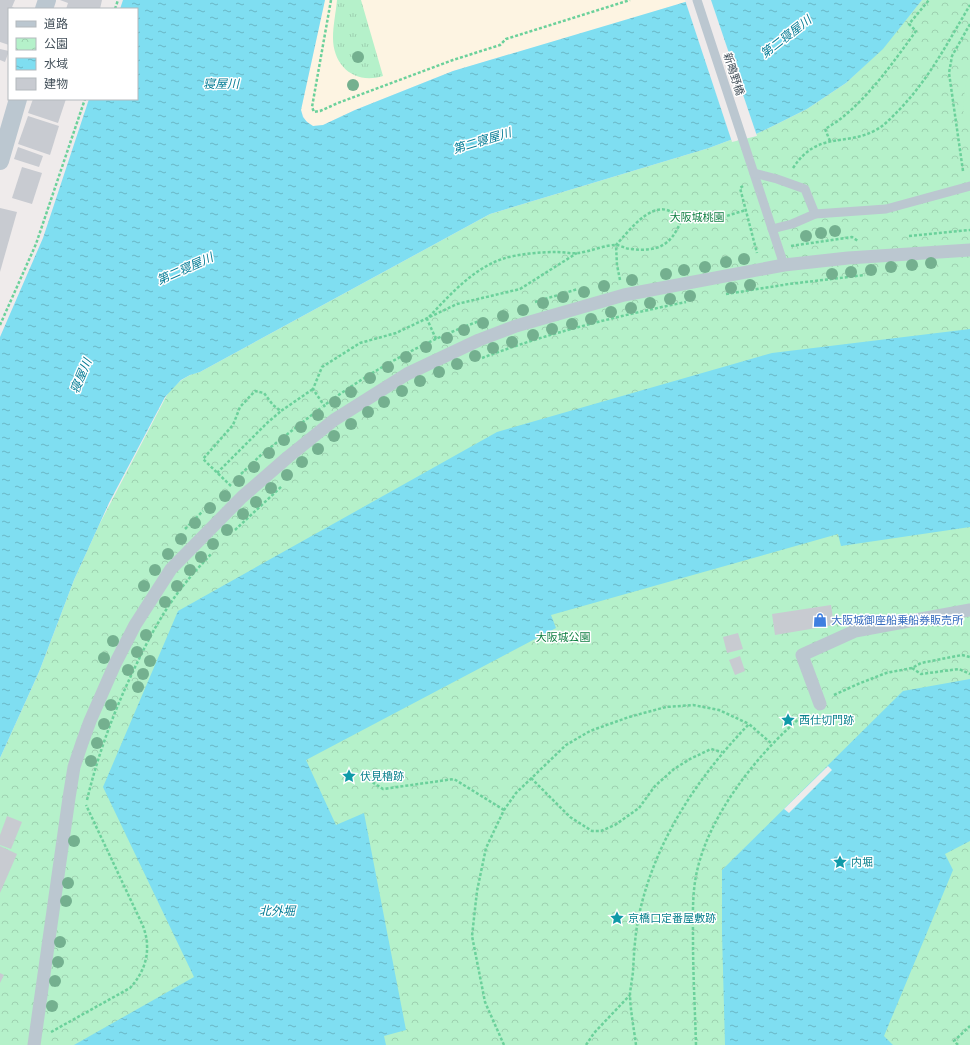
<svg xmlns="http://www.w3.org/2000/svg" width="970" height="1045" font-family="Quicksand,'Noto Sans JP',sans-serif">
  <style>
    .commercial { fill: #fdf4e2 }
    .grass { fill: url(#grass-tufts) }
    .park { fill: url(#park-crowns) }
    .pitch { fill: #b5f1ca }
    .water { fill: url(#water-ripples) }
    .pier { fill: #efebeb }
    .building { fill: #c8cbd1 }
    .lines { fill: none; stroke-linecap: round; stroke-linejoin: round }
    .path { stroke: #6bd19b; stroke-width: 2.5; stroke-dasharray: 3 2; stroke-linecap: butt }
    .service { stroke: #bbc7d0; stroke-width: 9 }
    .pedestrian { stroke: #bbc7d0; stroke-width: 13 }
    .minor { stroke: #bbc7d0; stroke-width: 18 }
    .tree { fill: #74b08f }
    .labels { text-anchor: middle; stroke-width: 3; stroke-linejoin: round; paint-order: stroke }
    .street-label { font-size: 11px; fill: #43505a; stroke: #fff }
    .park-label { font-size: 11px; fill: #107f43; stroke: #fff }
    .shop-label { font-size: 11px; fill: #366cbe; stroke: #fff; text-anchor: start }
    .culture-label { font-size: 11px; fill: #0d838f; stroke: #fff; text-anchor: start }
    .water-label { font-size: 12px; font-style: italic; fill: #057d96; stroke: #fff }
  </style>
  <defs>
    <pattern id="grass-tufts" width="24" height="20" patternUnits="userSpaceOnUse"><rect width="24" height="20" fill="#b5f1ca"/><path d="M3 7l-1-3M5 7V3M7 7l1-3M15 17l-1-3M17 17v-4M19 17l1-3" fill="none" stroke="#9dd0b0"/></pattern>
    <pattern id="park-crowns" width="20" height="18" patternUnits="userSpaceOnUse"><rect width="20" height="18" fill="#b5f1ca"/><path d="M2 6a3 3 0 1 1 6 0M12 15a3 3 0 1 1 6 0" fill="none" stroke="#9dd0b0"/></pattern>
    <pattern id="water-ripples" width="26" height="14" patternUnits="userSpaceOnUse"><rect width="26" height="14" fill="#7fdef1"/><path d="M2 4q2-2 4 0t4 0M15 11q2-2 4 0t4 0" fill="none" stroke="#6ab6c6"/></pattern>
  </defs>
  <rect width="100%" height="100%" fill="#efebeb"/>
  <path class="commercial" d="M 325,0 L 691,0 L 619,23 L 453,71 L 355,110 L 323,125 L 313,126 L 305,120 L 301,110 Z"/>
  <path class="grass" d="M 337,0 L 361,0 L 383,76 C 355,85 333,66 333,38 C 333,25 336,12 337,0 Z"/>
  <path class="park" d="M 922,0 L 970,0 L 970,1045 L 0,1045 L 0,758 L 39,672 L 74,580 L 99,525 L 168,393 C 177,383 187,374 200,372 L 490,214 L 709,148 L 733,139 L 756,134 L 773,126 L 807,109 L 846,83 L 882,49 Z"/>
  <path class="pitch" d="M 970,62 L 970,118 L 963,111 L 964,96 Z"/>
  <g class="water">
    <path d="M 123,0 L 325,0 L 301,110 L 303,117 L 307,122 L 313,126 L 323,125 L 355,110 L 453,71 L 692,0 L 922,0 L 883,49 L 846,83 L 807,109 L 773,126 L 756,134 L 733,139 L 709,148 L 490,214 L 200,372 L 190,375 L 181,380 L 165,397 L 109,503 L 74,580 L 39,672 L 0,758 L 0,337 L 43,238 L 89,99 L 137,99 L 137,9 L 120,9 Z"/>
    <path d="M 970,329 L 970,527 L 841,546 L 838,534 L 551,615 L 556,628 L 306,760 L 336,825 L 364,813 L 406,1030 L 384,1036 L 386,1045 L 74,1045 L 194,977 L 103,787 L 178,611 L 497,432 L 772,353 Z"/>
    <path d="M 970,679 L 970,841 L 945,854 L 953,870 L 884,1036 L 893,1045 L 725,1045 L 722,933 L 722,870 L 903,691 Z"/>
  </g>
  <g class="pier">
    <path d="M 685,0 L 711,0 L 757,136 L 732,142 Z"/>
    <path d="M 828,766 L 832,770 L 789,813 L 784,809 Z"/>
  </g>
  <g class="building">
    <path d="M 0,0 L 15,0 L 12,7 L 17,9 L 9,9 L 9,45 L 0,42 Z"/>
    <path d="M 60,0 L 102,0 L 100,9 L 66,9 L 68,3 Z"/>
    <path d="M 0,49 L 9,51 L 5,62 L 0,60 Z"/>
    <path d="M 33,99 L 66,99 L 58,123 L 28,113 Z"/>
    <path d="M 28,116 L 59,126 L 50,155 L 18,144 Z"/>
    <path d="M 18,147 L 43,156 L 39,167 L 14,159 Z"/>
    <path d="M 22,167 L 42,173 L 32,204 L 12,198 Z"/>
    <path d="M 0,208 L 17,212 L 0,272 Z"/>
    <path d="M 831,605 L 834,625 L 775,635 L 772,614 Z"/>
    <path d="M 738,633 L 743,649 L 727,653 L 723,637 Z"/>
    <path d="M 740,656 L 745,671 L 735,675 L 729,660 Z"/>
    <path d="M 7,816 L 22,822 L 11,849 L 0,845 L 0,835 Z"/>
    <path d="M 0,846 L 17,854 L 0,893 Z"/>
    <path d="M 0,973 L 4,975 L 0,983 Z"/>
  </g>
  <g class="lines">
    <g class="path">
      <path d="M 331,0 L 312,107 L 314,112 L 320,111 L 338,103 L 453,60 L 500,45 L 506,39 L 630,0"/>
      <path d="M 115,9 L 118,0"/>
      <path d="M 830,141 L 825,129 C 861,109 892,64 916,31 L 909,24 L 929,0"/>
      <path d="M 793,168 C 818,130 845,147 876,130 C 885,125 892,117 899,110 C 929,79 948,42 970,5"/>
      <path d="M 963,171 L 949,73 L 952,56 L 970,24"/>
      <path d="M 743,186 L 740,188 L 757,253"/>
      <path d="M 909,236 L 970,230"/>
      <path d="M 791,246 L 852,237 L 858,241"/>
      <path d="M 620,280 L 617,265 L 616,245 C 631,229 658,190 681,221 L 707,222 L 746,210"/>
      <path d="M 726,294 L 789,284 L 865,275"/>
      <path d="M 535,302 L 578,289"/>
      <path d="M 0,325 L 36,244 L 85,99"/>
      <path d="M 436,339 L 427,319 C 449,296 471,270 502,259 C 517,254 541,252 557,252 C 564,252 571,254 578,253 C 589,252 607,244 617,245 C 622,246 626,249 631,249 C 657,252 671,246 681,221"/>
      <path d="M 482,358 C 548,333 617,316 686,302"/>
      <path d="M 326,404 C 374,369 428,339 485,319"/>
      <path d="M 325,407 L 313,389 L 322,367 L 360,343 L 396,333 L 457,304 L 520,289 L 577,253"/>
      <path d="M 217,473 L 267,423 L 281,411"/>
      <path d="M 241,474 L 262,454 L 322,407"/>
      <path d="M 231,486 L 203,459 L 233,425 L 240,407 L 255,391 L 264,393 L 273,405 L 281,411 L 313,389"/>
      <path d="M 185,529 L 203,511"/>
      <path d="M 235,530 L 282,486"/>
      <path d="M 912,668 L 921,674 L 959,669 L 970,674"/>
      <path d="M 834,695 L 858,684 L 886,673 L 912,668 L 921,663 L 962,655 L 970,657"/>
      <path d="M 360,774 L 383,789 L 454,779 L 504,810"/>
      <path d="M 531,778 L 570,817 L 592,831 L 601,831 L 615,825 L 639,808 L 655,786 L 674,769 L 690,759 L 711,749 L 722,752"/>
      <path d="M 87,800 C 99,750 117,703 140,657 C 153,630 168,604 187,581 C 194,572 203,563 211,554"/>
      <path d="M 51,1032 L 130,988 C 141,976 148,961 147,945 C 147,938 145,932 143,926 L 86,805"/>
      <path d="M 504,1045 L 485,1002 L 472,936 L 477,891 L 486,848 L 504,810 L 516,793 L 566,745 L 590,731 L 629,717 L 666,707 L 693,705 L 719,710 L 749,724"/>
      <path d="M 586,1045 L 594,1033 L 630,995"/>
      <path d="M 636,1045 C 634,1029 630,1009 630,993 C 631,986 632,979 633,972 C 634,953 635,934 639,915 C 655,841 697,778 749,724 L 772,744"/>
      <path d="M 696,1045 C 695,1010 693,974 693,939 C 693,918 692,897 696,876 C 707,816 760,750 806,713"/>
      <path d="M 958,1045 L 954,1041 L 970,1026"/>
    </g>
    <g class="service">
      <path d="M 697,0 L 784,265"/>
      <path d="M 754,173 L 777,179 L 805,189 L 815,214"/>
      <path d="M 772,229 L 792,224 L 815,214 L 886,209 L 970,186"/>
    </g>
    <g class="pedestrian">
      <path d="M 820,704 L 802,655 L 855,631 L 970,610"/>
      <path d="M 34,1045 L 69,798 L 74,767 L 82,743 L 90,721 L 115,664 L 135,625 L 171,569 L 242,497 L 288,457 L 334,420 L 407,374 L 479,340 L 516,326 L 624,295 L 784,265 L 848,258 L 970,250"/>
    </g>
    <g class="minor">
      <path d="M 44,9 L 47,0"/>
      <path d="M 0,161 L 18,99"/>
    </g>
  </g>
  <g class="tree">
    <circle cx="358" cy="57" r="6"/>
    <circle cx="353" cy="85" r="6"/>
    <circle cx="835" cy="231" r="6"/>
    <circle cx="821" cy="233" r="6"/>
    <circle cx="806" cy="236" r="6"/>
    <circle cx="744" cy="259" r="6"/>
    <circle cx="726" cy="262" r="6"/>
    <circle cx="931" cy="263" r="6"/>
    <circle cx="912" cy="265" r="6"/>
    <circle cx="705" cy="267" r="6"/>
    <circle cx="891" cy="267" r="6"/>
    <circle cx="684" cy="270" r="6"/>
    <circle cx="871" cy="270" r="6"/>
    <circle cx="851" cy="272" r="6"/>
    <circle cx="666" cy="274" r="6"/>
    <circle cx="832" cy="274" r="6"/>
    <circle cx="632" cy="280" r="6"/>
    <circle cx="750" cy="285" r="6"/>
    <circle cx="604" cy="286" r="6"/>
    <circle cx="731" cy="288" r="6"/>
    <circle cx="584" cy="292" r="6"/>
    <circle cx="690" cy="296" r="6"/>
    <circle cx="563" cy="297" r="6"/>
    <circle cx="670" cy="299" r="6"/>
    <circle cx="543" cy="303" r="6"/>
    <circle cx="650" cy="303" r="6"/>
    <circle cx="631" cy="308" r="6"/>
    <circle cx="523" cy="310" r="6"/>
    <circle cx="611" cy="312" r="6"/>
    <circle cx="503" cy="316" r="6"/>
    <circle cx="591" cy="319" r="6"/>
    <circle cx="483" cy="323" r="6"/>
    <circle cx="572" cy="324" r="6"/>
    <circle cx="552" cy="329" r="6"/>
    <circle cx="464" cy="330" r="6"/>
    <circle cx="533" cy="335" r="6"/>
    <circle cx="447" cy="338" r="6"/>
    <circle cx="512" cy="342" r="6"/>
    <circle cx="426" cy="347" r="6"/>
    <circle cx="493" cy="348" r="6"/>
    <circle cx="475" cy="356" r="6"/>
    <circle cx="406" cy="357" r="6"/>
    <circle cx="457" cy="364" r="6"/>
    <circle cx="388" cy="367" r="6"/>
    <circle cx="439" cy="372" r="6"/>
    <circle cx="370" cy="378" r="6"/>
    <circle cx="420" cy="381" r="6"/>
    <circle cx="402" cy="391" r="6"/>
    <circle cx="351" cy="392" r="6"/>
    <circle cx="335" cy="402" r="6"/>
    <circle cx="384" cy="402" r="6"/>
    <circle cx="368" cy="412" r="6"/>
    <circle cx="318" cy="415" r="6"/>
    <circle cx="351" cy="424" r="6"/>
    <circle cx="301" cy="427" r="6"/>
    <circle cx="334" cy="436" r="6"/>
    <circle cx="284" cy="440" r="6"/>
    <circle cx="318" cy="449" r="6"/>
    <circle cx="269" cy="453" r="6"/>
    <circle cx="302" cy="462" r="6"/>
    <circle cx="254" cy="467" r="6"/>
    <circle cx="287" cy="475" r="6"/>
    <circle cx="239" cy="481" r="6"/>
    <circle cx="271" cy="488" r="6"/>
    <circle cx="225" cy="496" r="6"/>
    <circle cx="256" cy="502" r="6"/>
    <circle cx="210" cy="508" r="6"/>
    <circle cx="243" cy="514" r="6"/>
    <circle cx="195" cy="523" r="6"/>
    <circle cx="227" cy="530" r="6"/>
    <circle cx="181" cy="539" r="6"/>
    <circle cx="213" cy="544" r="6"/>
    <circle cx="168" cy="554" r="6"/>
    <circle cx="201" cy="557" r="6"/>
    <circle cx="155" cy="570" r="6"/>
    <circle cx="190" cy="570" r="6"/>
    <circle cx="144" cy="586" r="6"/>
    <circle cx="177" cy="586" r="6"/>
    <circle cx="165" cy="602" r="6"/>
    <circle cx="146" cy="635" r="6"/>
    <circle cx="113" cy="641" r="6"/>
    <circle cx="137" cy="652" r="6"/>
    <circle cx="104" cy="658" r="6"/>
    <circle cx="150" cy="661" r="6"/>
    <circle cx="128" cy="670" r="6"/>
    <circle cx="143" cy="674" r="6"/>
    <circle cx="138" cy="687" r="6"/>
    <circle cx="111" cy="705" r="6"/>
    <circle cx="104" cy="724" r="6"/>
    <circle cx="97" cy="743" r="6"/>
    <circle cx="91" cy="761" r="6"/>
    <circle cx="74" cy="841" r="6"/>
    <circle cx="68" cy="883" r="6"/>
    <circle cx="66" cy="901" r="6"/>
    <circle cx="60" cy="942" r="6"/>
    <circle cx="58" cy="962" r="6"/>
    <circle cx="55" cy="981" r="6"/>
    <circle cx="52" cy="1006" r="6"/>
  </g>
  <defs>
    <symbol id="shop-bare" viewBox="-9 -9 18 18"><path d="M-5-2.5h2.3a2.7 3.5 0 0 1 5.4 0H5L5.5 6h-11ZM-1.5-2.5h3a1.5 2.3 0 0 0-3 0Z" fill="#3f7fe0" stroke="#fff" stroke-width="2.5" paint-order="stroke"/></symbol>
    <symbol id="sight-bare" viewBox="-9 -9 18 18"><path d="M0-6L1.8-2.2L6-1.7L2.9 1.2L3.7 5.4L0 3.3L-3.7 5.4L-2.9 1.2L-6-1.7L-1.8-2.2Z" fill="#0f9aa8" stroke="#fff" stroke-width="2.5" paint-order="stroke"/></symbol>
  </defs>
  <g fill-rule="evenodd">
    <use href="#shop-bare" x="810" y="610" width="20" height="20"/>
    <use href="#sight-bare" x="778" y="710" width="20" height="20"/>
    <use href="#sight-bare" x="339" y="766" width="20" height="20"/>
    <use href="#sight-bare" x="830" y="852" width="20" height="20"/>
    <use href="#sight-bare" x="607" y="908" width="20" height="20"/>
  </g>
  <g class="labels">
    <g class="street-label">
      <text transform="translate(734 74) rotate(72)" y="4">新鴫野橋</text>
    </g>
    <g class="park-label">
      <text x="697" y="221">大阪城桃園</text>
      <text x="563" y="641">大阪城公園</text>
    </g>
    <g class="shop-label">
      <text x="831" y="624">大阪城御座船乗船券販売所</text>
    </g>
    <g class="culture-label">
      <text x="799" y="724">西仕切門跡</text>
      <text x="360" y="780">伏見櫓跡</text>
      <text x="851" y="866">内堀</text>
      <text x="628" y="922">京橋口定番屋敷跡</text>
    </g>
    <g class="water-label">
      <text transform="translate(786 37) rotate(-38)" y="4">第二寝屋川</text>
      <text x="221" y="88">寝屋川</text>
      <text transform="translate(482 141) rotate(-17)" y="4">第二寝屋川</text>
      <text transform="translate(185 269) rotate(-24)" y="4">第二寝屋川</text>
      <text transform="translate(81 376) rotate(-67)" y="4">寝屋川</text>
      <text x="277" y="915">北外堀</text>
    </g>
  </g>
  <rect x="8" y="8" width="130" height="92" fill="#ffffff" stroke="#b4b9bd"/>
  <rect x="16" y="21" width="20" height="6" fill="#bbc7d0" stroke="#b4b9bd"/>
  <text x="44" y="28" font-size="12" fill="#43505a">道路</text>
  <rect x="16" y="38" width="20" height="12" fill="url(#park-crowns)" stroke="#b4b9bd"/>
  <text x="44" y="48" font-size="12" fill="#43505a">公園</text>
  <rect x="16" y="58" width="20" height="12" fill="url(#water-ripples)" stroke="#b4b9bd"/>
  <text x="44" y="68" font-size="12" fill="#43505a">水域</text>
  <rect x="16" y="78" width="20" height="12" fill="#c8cbd1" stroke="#b4b9bd"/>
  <text x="44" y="88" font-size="12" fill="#43505a">建物</text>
</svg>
